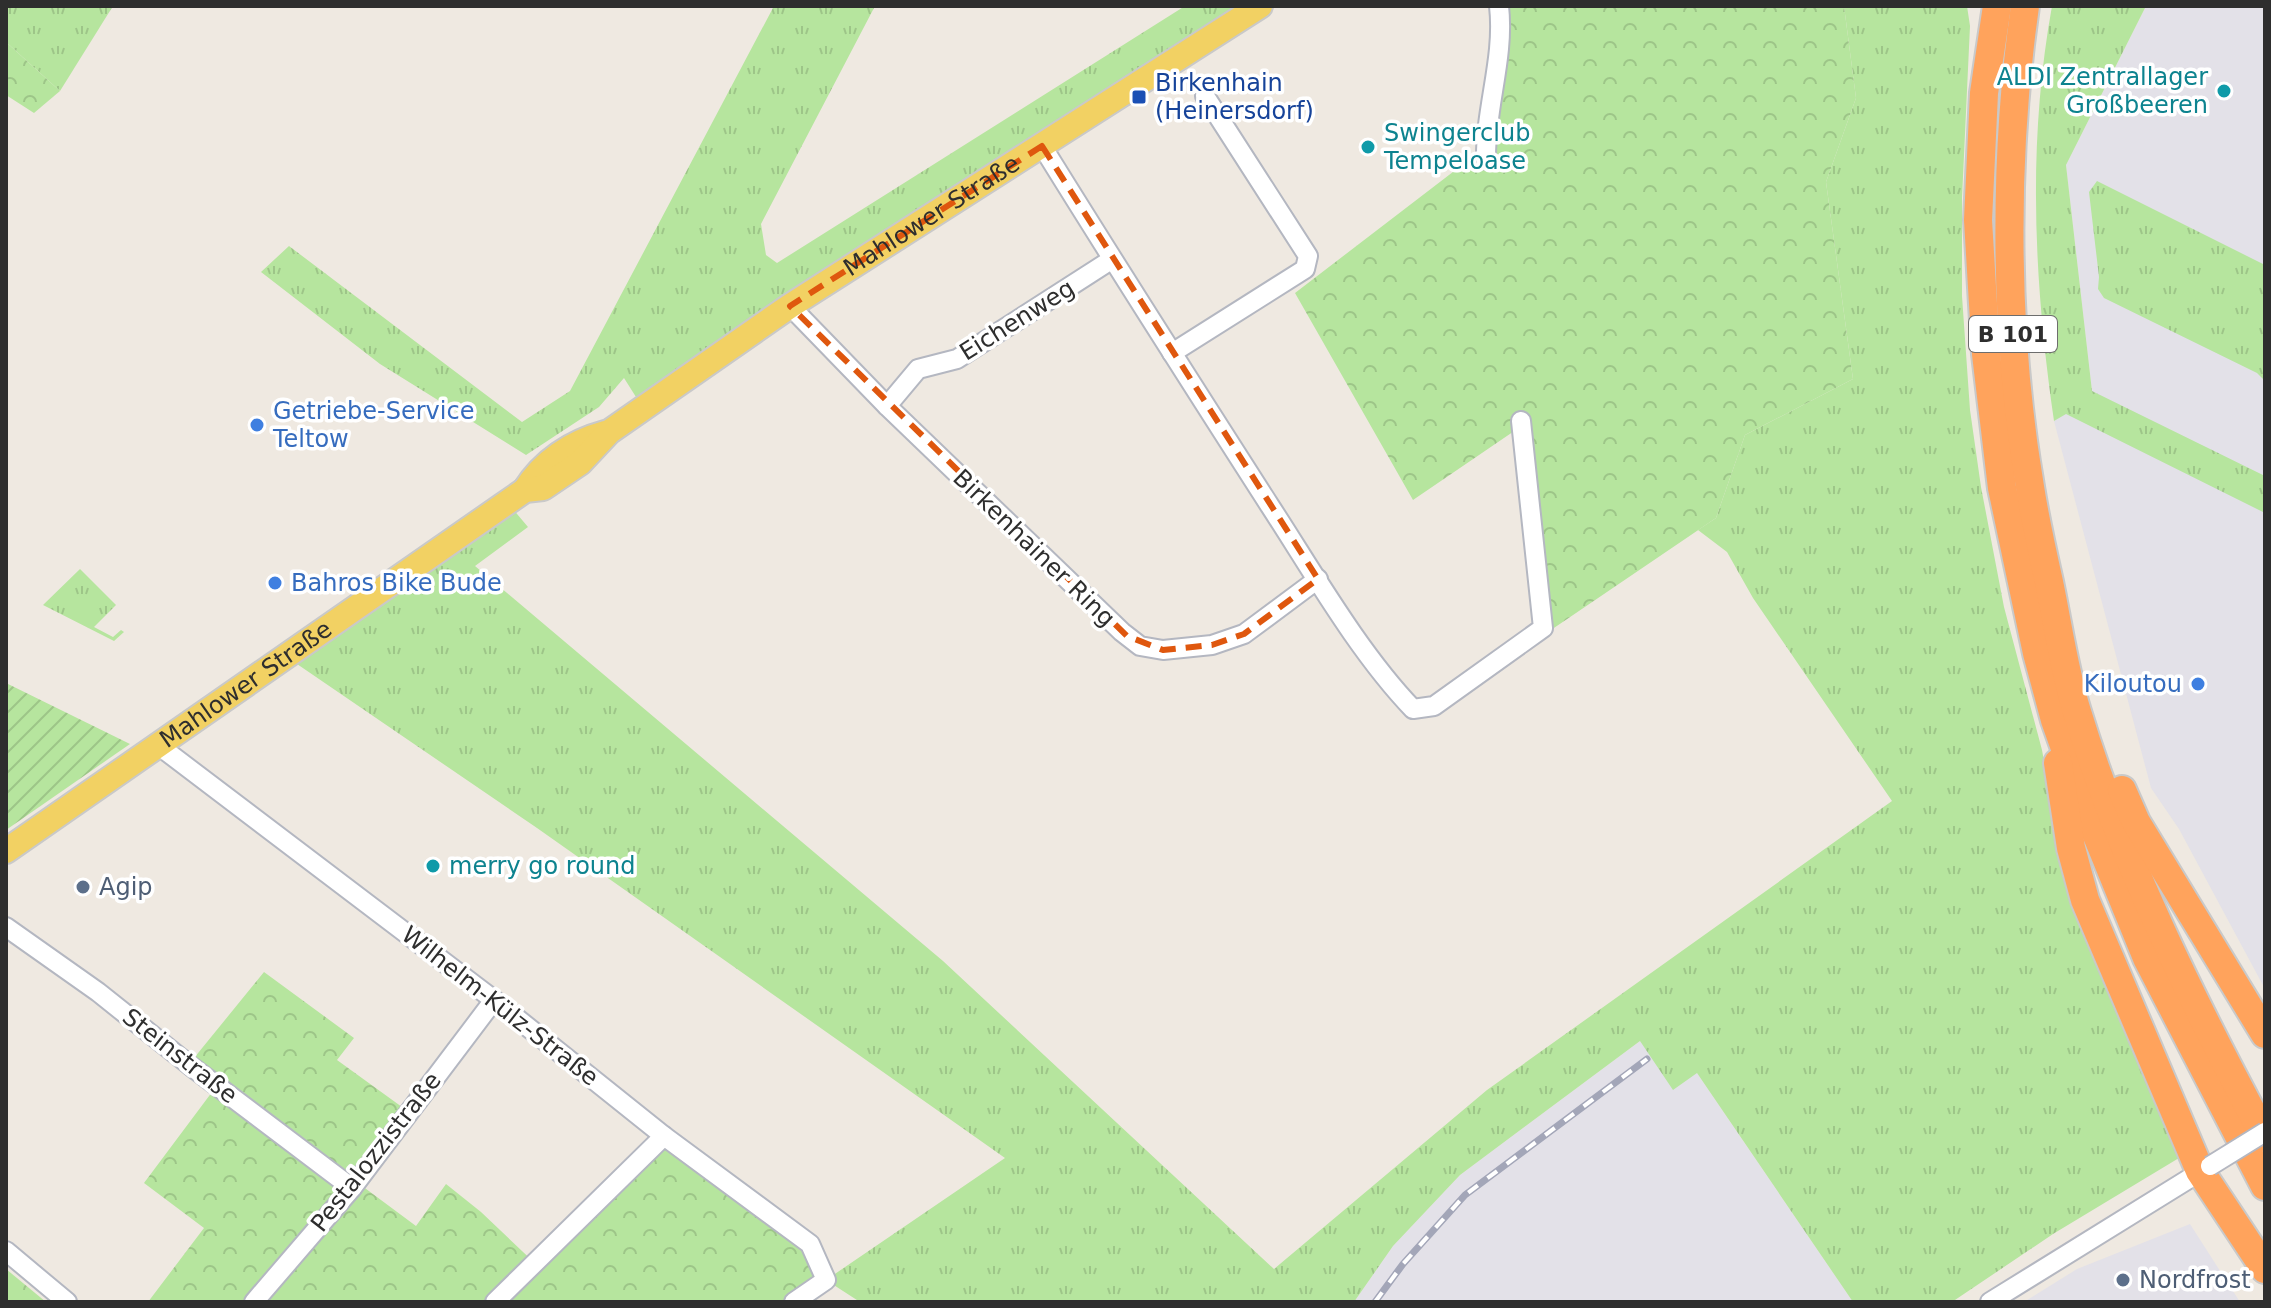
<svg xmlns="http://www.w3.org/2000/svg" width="2271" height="1308" font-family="'DejaVu Sans',sans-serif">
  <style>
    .industrial { fill: #e3e1e8 }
    .grass { fill: url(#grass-tufts) }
    .forest { fill: url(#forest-crowns) }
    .garden { fill: url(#garden-furrows) }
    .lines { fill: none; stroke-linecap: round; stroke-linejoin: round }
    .minor-casing { stroke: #b4b7c1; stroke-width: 22 }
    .major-casing { stroke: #c9c9c9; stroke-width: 28 }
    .highway-casing { stroke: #c9c9c9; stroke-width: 32 }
    .minor { stroke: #fff; stroke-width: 18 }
    .major { stroke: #f2d163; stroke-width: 24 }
    .highway { stroke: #ffa35c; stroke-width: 28 }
    .rail-casing { stroke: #a3a6b8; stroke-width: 7 }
    .rail { stroke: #fff; stroke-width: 4; stroke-dasharray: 12; stroke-linecap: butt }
    .minor-bridge-casing { stroke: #b4b7c1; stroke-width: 22; stroke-linecap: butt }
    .minor-bridge { stroke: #fff; stroke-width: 18 }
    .marked { fill: none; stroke: #df570e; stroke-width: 6; stroke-dasharray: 16 10; stroke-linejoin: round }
    .culture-dot { fill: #0f9aa8; stroke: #fff; stroke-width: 3 }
    .transit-dot { fill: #1a4fb4; stroke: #fff; stroke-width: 3 }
    .shop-dot { fill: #3f7fe0; stroke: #fff; stroke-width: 3 }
    .service-dot { fill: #5c6f8a; stroke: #fff; stroke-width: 3 }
    .labels { text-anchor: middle; stroke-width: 7; stroke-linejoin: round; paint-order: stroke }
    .shield { fill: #fff; stroke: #6d6d6d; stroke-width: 2 }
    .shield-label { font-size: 22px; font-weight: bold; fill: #2e2e2e }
    .culture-label { font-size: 24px; fill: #0d838f; stroke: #fff; text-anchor: start }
    .transit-label { font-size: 24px; fill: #164399; stroke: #fff; text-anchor: start }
    .street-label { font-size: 24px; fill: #2e2e2e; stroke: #fff }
    .shop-label { font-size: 24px; fill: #366cbe; stroke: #fff; text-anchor: start }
    .service-label { font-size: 24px; fill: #4e5e75; stroke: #fff; text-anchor: start }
  </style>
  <defs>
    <pattern id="grass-tufts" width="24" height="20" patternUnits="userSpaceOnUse" patternTransform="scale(2)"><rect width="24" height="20" fill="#b6e59e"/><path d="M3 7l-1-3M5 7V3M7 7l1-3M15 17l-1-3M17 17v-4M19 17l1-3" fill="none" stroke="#9dc588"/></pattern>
    <pattern id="forest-crowns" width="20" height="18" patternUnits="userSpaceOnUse" patternTransform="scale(2)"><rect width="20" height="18" fill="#b6e59e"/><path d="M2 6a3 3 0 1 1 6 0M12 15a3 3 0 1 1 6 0" fill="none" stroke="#9dc588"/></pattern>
    <pattern id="garden-furrows" width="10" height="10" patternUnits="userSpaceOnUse" patternTransform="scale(2)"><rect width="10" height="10" fill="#b6e59e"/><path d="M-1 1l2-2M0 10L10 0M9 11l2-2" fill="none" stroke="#9dc588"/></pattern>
  </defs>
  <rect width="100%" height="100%" fill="#efe9e1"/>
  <g class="industrial">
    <path d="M 2146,6 L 2265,6 L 2265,989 L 2179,829 L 2151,788 L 2054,421 L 2092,391 L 2066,165 Z"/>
    <path d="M 1640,1041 L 1697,1073 L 1853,1302 L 1354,1302 L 1393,1246 L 1460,1175 Z"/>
    <path d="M 2190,1224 L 2240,1302 L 2024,1302 L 2077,1269 Z"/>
  </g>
  <g class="grass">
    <path d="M 6,6 L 113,6 L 60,91 L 6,42 Z"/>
    <path d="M 774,6 L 875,6 L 761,224 L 766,255 L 777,263 L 1185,6 L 1241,6 L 636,397 L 624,378 L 599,407 L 526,455 L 380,364 L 261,272 L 289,246 L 522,422 L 570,391 Z"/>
    <path d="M 1844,6 L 1967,6 L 1970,26 L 1962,198 L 1962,296 L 1970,410 L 1981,487 L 2004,607 L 2042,750 L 2059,844 L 2179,1158 L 2053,1234 L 1952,1302 L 1853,1302 L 1697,1073 L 1673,1090 L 1640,1041 L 1460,1175 L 1393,1246 L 1354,1302 L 860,1302 L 826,1280 L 1005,1158 L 537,828 L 297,664 L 512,508 L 528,527 L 475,566 L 943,961 L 1274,1269 L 1487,1090 L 1892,801 L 1753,598 L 1727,552 L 1698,530 L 1716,518 L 1745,435 L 1853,379 L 1826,182 L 1856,98 Z"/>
    <path d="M 2052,6 L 2146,6 L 2066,165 L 2092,391 L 2265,476 L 2265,513 L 2066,414 L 2054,421 C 2034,283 2027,144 2052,6 Z"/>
    <path d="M 2097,181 L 2265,265 L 2265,381 L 2257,373 L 2104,298 L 2098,289 L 2099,277 L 2089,192 Z"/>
    <path d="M 80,569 L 116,605 L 94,627 L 113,637 L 121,630 L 124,632 L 114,641 L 43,605 Z"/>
  </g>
  <g class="forest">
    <path d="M 1499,6 L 1844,6 L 1856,98 L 1826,182 L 1853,379 L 1745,435 L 1716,518 L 1548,632 L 1526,423 L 1413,500 L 1295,293 L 1479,152 Z"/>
    <path d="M 6,42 L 60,91 L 34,113 L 6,95 Z"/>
    <path d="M 264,972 L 354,1038 L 337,1060 L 402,1107 L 350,1177 L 416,1226 L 446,1184 L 481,1212 L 541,1269 L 664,1141 L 806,1248 L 826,1280 L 794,1302 L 148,1302 L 204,1228 L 144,1183 L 221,1080 L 194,1058 Z"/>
    <path d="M 6,1269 L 46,1302 L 6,1302 Z"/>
  </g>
  <path class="garden" d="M 6,683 L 130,744 L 6,830 Z"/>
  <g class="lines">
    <defs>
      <g id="minor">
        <path d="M 1042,146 C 1117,267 1193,386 1270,506 C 1313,572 1359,653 1413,709 L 1434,706 L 1543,628 L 1521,421"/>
        <path d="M 1486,160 C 1485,108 1505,58 1499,6"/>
        <path d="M 790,306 L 887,406 L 1122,632 L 1140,646 L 1163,650 L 1212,645 L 1244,634 L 1318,579"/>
        <path d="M 1172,353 L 1305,269 L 1308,256 L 1205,96"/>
        <path d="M 887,406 L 918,369 L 957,359 L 1111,260"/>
        <path d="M 158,745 L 494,1000 L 664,1136 L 810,1244 L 826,1280 L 794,1302"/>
        <path d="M 6,927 L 98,992 L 192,1067 L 352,1188"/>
        <path d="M 6,1251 L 67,1302"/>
        <path d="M 254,1302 L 352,1188 L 494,1000"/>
        <path d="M 495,1302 L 664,1136"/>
        <path d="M 1990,1302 L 2208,1167"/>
      </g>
      <g id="major">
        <path d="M 525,490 C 543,461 572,442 605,433"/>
        <path id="s1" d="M 6,851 L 502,506 L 525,490 L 543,488 L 580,463 L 609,432 L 790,306 L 1260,6"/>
      </g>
      <g id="highway">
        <path d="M 1997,6 L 1984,93 L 1978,220 L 1986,354 L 2002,488 L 2037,653 L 2055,720 L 2089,816 L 2147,958 L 2265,1186"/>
        <path d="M 2025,6 C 2003,159 2004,335 2030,487 C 2035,519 2042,551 2049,582 C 2058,625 2064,670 2077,712 C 2122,860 2192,1001 2265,1137"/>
        <path d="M 2058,763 L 2071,848 L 2085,900 L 2200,1171 L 2265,1269"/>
        <path d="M 2122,790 L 2136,822 L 2265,1034"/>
      </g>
    </defs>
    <use href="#minor" class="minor-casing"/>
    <use href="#major" class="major-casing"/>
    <use href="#highway" class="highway-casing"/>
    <use href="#minor" class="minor"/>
    <use href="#major" class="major"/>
    <use href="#highway" class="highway"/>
    <defs>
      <path id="rail" d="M 1375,1302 L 1403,1264 L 1465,1195 L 1647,1059"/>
    </defs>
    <use href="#rail" class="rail-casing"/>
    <use href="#rail" class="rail"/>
    <defs>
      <path id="minor-bridge" d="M 2210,1166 L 2265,1132"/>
    </defs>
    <use href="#minor-bridge" class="minor-bridge-casing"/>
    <use href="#minor-bridge" class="minor-bridge"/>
  </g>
  <path class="marked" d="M 1042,146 L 1318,579 L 1244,634 L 1212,645 L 1163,650 L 1127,636 L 790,306 Z"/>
  <g class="culture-dot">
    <circle cx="2224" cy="91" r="8"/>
    <circle cx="1368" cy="147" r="8"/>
    <circle cx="433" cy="866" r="8"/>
  </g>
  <rect class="transit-dot" x="1131" y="89" width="16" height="16" rx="4"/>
  <g class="shop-dot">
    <circle cx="257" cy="425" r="8"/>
    <circle cx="275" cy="583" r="8"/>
    <circle cx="2198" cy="684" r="8"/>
  </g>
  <g class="service-dot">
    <circle cx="83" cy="887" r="8"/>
    <circle cx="2123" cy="1280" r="8"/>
  </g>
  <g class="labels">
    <rect class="shield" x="1969" y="316" width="88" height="36" rx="6"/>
    <g class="shield-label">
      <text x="2013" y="342">B 101</text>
    </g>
    <g class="culture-label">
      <text x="2208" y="85" text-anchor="end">ALDI Zentrallager<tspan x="2208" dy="28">Großbeeren</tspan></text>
      <text x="1384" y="141">Swingerclub<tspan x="1384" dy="28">Tempeloase</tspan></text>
      <text x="449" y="874">merry go round</text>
    </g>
    <g class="transit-label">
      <text x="1155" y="91">Birkenhain<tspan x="1155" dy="28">(Heinersdorf)</tspan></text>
    </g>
    <g class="street-label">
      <text dy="8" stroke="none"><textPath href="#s1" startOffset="1126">Mahlower Straße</textPath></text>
      <text transform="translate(1017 320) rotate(-32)" y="8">Eichenweg</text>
      <text transform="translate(1034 548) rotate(44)" y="8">Birkenhainer Ring</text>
      <text dy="8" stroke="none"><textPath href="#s1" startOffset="292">Mahlower Straße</textPath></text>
      <text transform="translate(500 1006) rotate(38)" y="8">Wilhelm-Külz-Straße</text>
      <text transform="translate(180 1056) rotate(38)" y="8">Steinstraße</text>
      <text transform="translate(376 1152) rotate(-52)" y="8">Pestalozzistraße</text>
    </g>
    <g class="shop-label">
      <text x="273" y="419">Getriebe-Service<tspan x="273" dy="28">Teltow</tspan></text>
      <text x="291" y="591">Bahros Bike Bude</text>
      <text x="2182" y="692" text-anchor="end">Kiloutou</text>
    </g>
    <g class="service-label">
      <text x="99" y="895">Agip</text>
      <text x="2139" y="1288">Nordfrost</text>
    </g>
  </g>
  <rect width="2271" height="1308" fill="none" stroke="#2e2e2e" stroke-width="16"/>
</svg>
